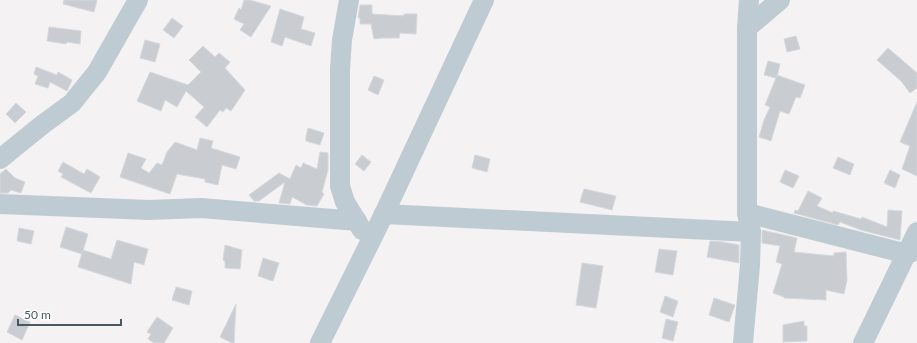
<svg xmlns="http://www.w3.org/2000/svg" width="917" height="343" font-family="Lato,sans-serif">
  <style>
    .building { fill: #c9cdd2; stroke: #d5d8dd }
    .lines { fill: none; stroke-linecap: round; stroke-linejoin: round }
    .minor { stroke: #bfcbd2; stroke-width: 20 }
  </style>
  <rect width="100%" height="100%" fill="#f4f2f2"/>
  <g class="building">
    <path d="M 64,0 L 97,0 L 94,12 L 63,4 Z"/>
    <path d="M 244,0 L 250,0 L 271,6 L 251,37 L 240,30 L 244,24 L 234,19 L 239,8 L 241,10 Z"/>
    <path d="M 360,5 L 372,5 L 372,14 L 404,16 L 404,14 L 417,14 L 416,34 L 400,33 L 399,38 L 382,38 L 374,39 L 371,24 L 360,24 L 360,18 L 358,18 Z"/>
    <path d="M 280,9 L 304,17 L 301,29 L 315,33 L 311,46 L 285,37 L 282,46 L 271,42 Z"/>
    <path d="M 172,18 L 183,26 L 174,38 L 163,30 Z"/>
    <path d="M 49,27 L 81,31 L 80,44 L 67,42 L 66,44 L 47,41 Z"/>
    <path d="M 796,36 L 800,49 L 787,52 L 784,39 Z"/>
    <path d="M 145,40 L 160,44 L 155,62 L 140,58 Z"/>
    <path d="M 203,46 L 215,57 L 219,53 L 230,62 L 225,68 L 245,90 L 231,111 L 226,108 L 223,112 L 220,110 L 207,127 L 195,117 L 204,107 L 186,91 L 177,107 L 165,100 L 161,111 L 137,101 L 150,72 L 188,85 L 201,72 L 189,60 Z"/>
    <path d="M 888,48 L 917,73 L 917,88 L 910,93 L 901,81 L 877,60 Z"/>
    <path d="M 768,61 L 780,64 L 777,77 L 777,75 L 805,85 L 800,98 L 796,97 L 789,114 L 780,111 L 771,141 L 759,137 L 764,120 L 770,107 L 765,105 L 776,78 L 764,75 Z"/>
    <path d="M 36,67 L 57,75 L 58,72 L 72,80 L 67,91 L 50,82 L 48,88 L 35,84 L 38,76 L 34,74 Z"/>
    <path d="M 374,76 L 384,80 L 378,95 L 368,90 Z"/>
    <path d="M 917,102 L 917,176 L 902,169 L 910,146 L 900,142 Z"/>
    <path d="M 16,103 L 26,112 L 15,123 L 6,114 Z"/>
    <path d="M 308,128 L 324,133 L 320,145 L 306,141 L 306,136 Z"/>
    <path d="M 200,138 L 213,141 L 211,148 L 240,157 L 236,169 L 222,165 L 218,185 L 205,182 L 205,179 L 177,174 L 170,194 L 120,177 L 128,153 L 146,159 L 141,168 L 149,173 L 157,163 L 162,165 L 167,152 L 175,142 L 197,150 Z"/>
    <path d="M 320,152 L 328,153 L 328,170 L 322,192 L 324,194 L 317,206 L 307,205 L 292,197 L 290,204 L 279,203 L 285,182 L 259,201 L 254,201 L 249,195 L 279,173 L 290,179 L 296,165 L 301,168 L 303,163 L 317,169 Z"/>
    <path d="M 362,155 L 371,162 L 364,171 L 355,164 Z"/>
    <path d="M 475,155 L 490,159 L 487,172 L 472,168 Z"/>
    <path d="M 838,157 L 854,164 L 850,175 L 833,168 Z"/>
    <path d="M 63,162 L 84,174 L 87,169 L 100,177 L 91,193 L 61,177 L 63,174 L 58,171 Z"/>
    <path d="M 6,169 L 15,178 L 25,182 L 21,193 L 11,190 L 8,193 L 0,193 L 0,174 Z"/>
    <path d="M 785,170 L 799,176 L 793,188 L 780,182 Z"/>
    <path d="M 890,170 L 900,175 L 895,188 L 884,183 Z"/>
    <path d="M 584,189 L 616,196 L 612,210 L 580,202 Z"/>
    <path d="M 808,191 L 822,198 L 817,206 L 833,213 L 833,211 L 861,219 L 862,217 L 887,227 L 888,210 L 902,211 L 900,240 L 861,230 L 840,222 L 838,225 L 794,213 L 795,210 L 798,211 Z"/>
    <path d="M 66,227 L 88,234 L 82,254 L 60,247 Z"/>
    <path d="M 19,228 L 34,231 L 31,244 L 17,241 Z"/>
    <path d="M 762,230 L 797,238 L 794,252 L 834,256 L 834,253 L 846,252 L 847,280 L 844,294 L 826,290 L 826,300 L 784,298 L 784,297 L 773,293 L 782,264 L 776,262 L 780,246 L 762,243 Z"/>
    <path d="M 117,240 L 148,249 L 144,265 L 134,262 L 131,284 L 78,267 L 83,250 L 111,259 Z"/>
    <path d="M 710,241 L 723,242 L 739,245 L 739,263 L 707,257 Z"/>
    <path d="M 225,245 L 242,250 L 240,269 L 225,268 L 225,261 L 223,260 Z"/>
    <path d="M 659,249 L 677,251 L 673,275 L 655,272 Z"/>
    <path d="M 263,258 L 279,263 L 273,281 L 258,276 Z"/>
    <path d="M 582,263 L 603,266 L 596,308 L 576,305 Z"/>
    <path d="M 176,287 L 192,291 L 189,305 L 172,300 Z"/>
    <path d="M 665,296 L 678,301 L 673,317 L 660,312 Z"/>
    <path d="M 714,298 L 735,305 L 729,322 L 709,315 Z"/>
    <path d="M 236,304 L 234,343 L 232,343 L 220,337 Z"/>
    <path d="M 15,315 L 30,322 L 22,340 L 7,332 Z"/>
    <path d="M 157,317 L 173,328 L 164,343 L 154,343 L 148,339 L 151,334 L 147,332 Z"/>
    <path d="M 666,319 L 678,322 L 673,341 L 662,338 Z"/>
    <path d="M 804,321 L 804,326 L 807,326 L 807,341 L 783,342 L 783,325 Z"/>
  </g>
  <g class="lines">
    <g class="minor">
      <path d="M 349,0 L 342,40 L 340,69 L 340,186 L 345,202 L 362,230"/>
      <path d="M 747,28 L 780,0"/>
      <path d="M 0,159 L 42,125 L 72,103 L 97,72 L 138,0"/>
      <path d="M 0,204 L 149,210 L 201,208 L 357,221"/>
      <path d="M 747,213 L 907,254 L 917,250"/>
      <path d="M 384,214 L 751,232"/>
      <path d="M 320,343 L 384,214 L 484,0"/>
      <path d="M 743,343 L 750,265 L 751,232 L 747,213 L 747,28 L 749,0"/>
      <path d="M 863,343 L 917,232"/>
    </g>
  </g>
  <path d="M18 319v6h103v-6" fill="none" stroke="#485761" stroke-width="2"/>
  <text x="24" y="319" font-size="12" fill="#485761" stroke="#ffffff" stroke-width="3" paint-order="stroke">50 m</text>
</svg>
